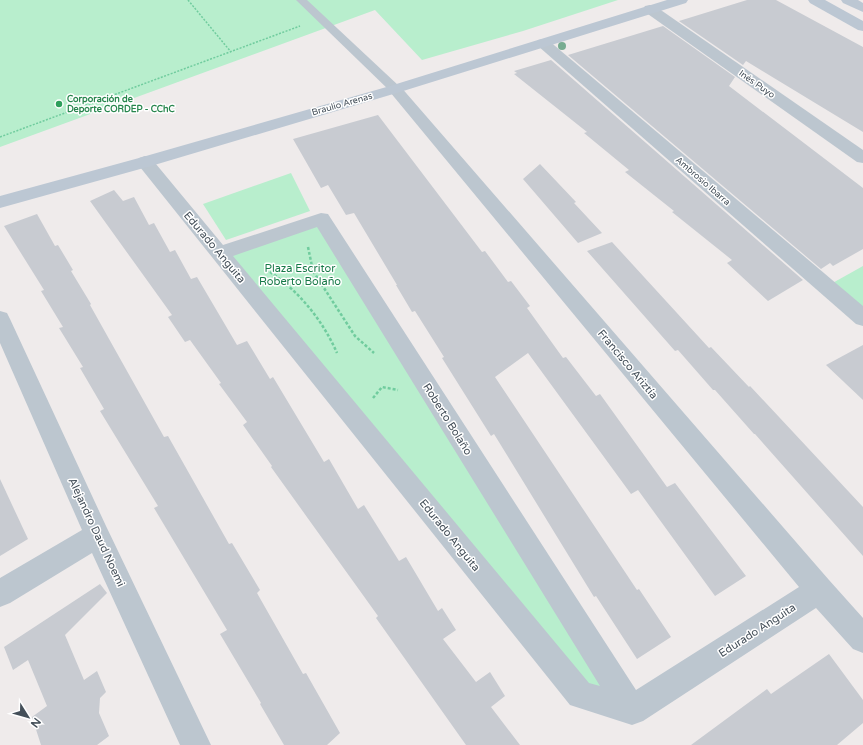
<svg xmlns="http://www.w3.org/2000/svg" width="863" height="745" font-family="'Varela Round',sans-serif">
  <style>
    .green { fill: #b8eecd }
    .building { fill: #c8cbd1 }
    .lines { fill: none; stroke-linecap: round; stroke-linejoin: round }
    .path-far1 { stroke: #70cc9e; stroke-width: 1.5; stroke-dasharray: 2 1.5; stroke-linecap: butt }
    .path { stroke: #70cc9e; stroke-width: 2.5; stroke-dasharray: 3 2; stroke-linecap: butt }
    .lane { fill: #bcc6cf; fill-rule: evenodd }
    .street { fill: #bcc6cf; fill-rule: evenodd }
    .secondary { fill: #bcc7d3; fill-rule: evenodd }
    .tree { fill: #78ac91 }
    .leisure-dot { fill: #2e9e5b; stroke: #fff; stroke-width: 1.5 }
    .labels { text-anchor: middle; stroke-width: 3; stroke-linejoin: round; paint-order: stroke }
    .far-street-label { font-size: 9px; fill: #444f59; stroke: #fff }
    .far-leisure-label { font-size: 9px; font-weight: bold; fill: #27864d; stroke: #fff; text-anchor: start }
    .street-label { font-size: 11px; fill: #444f59; stroke: #fff }
    .park-label { font-size: 11px; fill: #167947; stroke: #fff }
  </style>
  <rect width="100%" height="100%" fill="#efebeb"/>
  <g class="green">
    <path d="M 0,0 L 618,0 L 523,31 L 422,60 L 375,10 L 0,147 Z"/>
    <path d="M 291,173 L 310,211 L 226,240 L 203,204 Z"/>
    <path d="M 318,225 L 607,691 L 584,684 L 231,255 Z"/>
    <path d="M 863,266 L 863,313 L 829,285 Z"/>
  </g>
  <g class="building">
    <path d="M 747,0 L 776,0 L 863,47 L 863,132 L 746,61 L 743,65 L 679,21 Z"/>
    <path d="M 663,26 L 735,77 L 729,86 L 863,188 L 863,249 L 833,266 L 830,263 L 821,269 L 568,55 Z"/>
    <path d="M 551,60 L 803,280 L 768,301 L 727,263 L 732,260 L 672,212 L 674,211 L 625,172 L 629,170 L 584,133 L 587,132 L 514,74 L 517,73 L 514,71 Z"/>
    <path d="M 378,115 L 482,252 L 485,251 L 508,282 L 511,281 L 530,306 L 527,308 L 563,358 L 566,357 L 596,396 L 600,394 L 667,487 L 675,483 L 746,576 L 715,596 L 638,490 L 631,494 L 528,353 L 495,377 L 637,590 L 639,589 L 671,637 L 637,659 L 596,596 L 594,597 L 494,434 L 491,436 L 442,358 L 444,357 L 415,311 L 412,312 L 396,285 L 397,285 L 354,213 L 346,215 L 328,185 L 321,188 L 293,139 Z"/>
    <path d="M 540,164 L 576,202 L 574,203 L 602,233 L 578,243 L 523,179 Z"/>
    <path d="M 114,190 L 123,201 L 134,197 L 149,225 L 154,223 L 170,252 L 175,250 L 191,279 L 197,277 L 237,345 L 247,341 L 270,379 L 273,377 L 324,462 L 329,459 L 358,509 L 364,505 L 399,561 L 406,557 L 438,611 L 442,608 L 456,630 L 443,639 L 476,682 L 490,672 L 505,696 L 491,707 L 520,745 L 466,745 L 376,618 L 378,616 L 271,467 L 272,466 L 243,425 L 247,422 L 219,384 L 221,383 L 190,340 L 185,342 L 168,317 L 172,315 L 90,201 Z"/>
    <path d="M 37,214 L 55,246 L 58,245 L 73,270 L 71,271 L 91,304 L 90,305 L 164,437 L 168,436 L 229,544 L 232,543 L 260,590 L 257,593 L 303,674 L 306,673 L 340,733 L 327,745 L 284,745 L 260,704 L 261,703 L 220,634 L 227,630 L 154,508 L 158,506 L 100,411 L 104,409 L 80,368 L 83,367 L 59,328 L 63,327 L 41,291 L 44,290 L 4,226 Z"/>
    <path d="M 612,242 L 709,348 L 711,347 L 749,387 L 750,386 L 863,507 L 863,556 L 755,434 L 754,434 L 715,390 L 713,390 L 678,350 L 675,351 L 587,251 Z"/>
    <path d="M 863,345 L 863,400 L 826,365 Z"/>
    <path d="M 0,479 L 28,539 L 0,556 Z"/>
    <path d="M 100,584 L 107,593 L 65,635 L 84,680 L 97,671 L 106,692 L 100,698 L 99,713 L 109,736 L 97,745 L 41,745 L 32,717 L 47,706 L 28,660 L 13,670 L 4,647 Z"/>
    <path d="M 829,654 L 863,700 L 863,723 L 837,745 L 691,745 L 767,689 L 771,694 Z"/>
  </g>
  <g class="lines">
    <g class="path-far1">
      <path d="M 188,0 L 231,52"/>
      <path d="M 0,137 L 300,26"/>
    </g>
    <g class="path">
      <path d="M 308,247 L 313,271 L 355,336 L 374,353"/>
      <path d="M 270,272 C 300,292 323,321 337,353"/>
      <path d="M 373,398 L 382,387 L 398,390"/>
    </g>
    <path class="lane" d="M 296,0 L 307,0 L 399,86 L 401,89 L 399,92 L 391,92 Z"/>
    <g class="street">
      <path d="M 650,5 L 655,6 L 863,150 L 863,163 L 857,162 L 645,12 L 643,9 L 645,6 Z"/>
      <path d="M 543,39 L 548,40 L 863,306 L 863,326 L 856,324 L 538,46 L 536,43 L 538,40 Z"/>
      <path d="M 395,84 L 400,86 L 829,580 L 863,618 L 863,653 L 853,649 L 816,608 L 643,721 L 632,725 L 570,705 L 136,162 L 139,158 L 145,156 L 151,158 L 223,245 L 321,213 L 328,214 L 636,690 L 799,587 L 390,92 L 387,89 L 390,86 ZM 317,227 L 600,686 L 589,683 L 233,256 Z"/>
      <path d="M 0,311 L 7,313 L 10,319 L 106,526 L 211,745 L 180,745 L 92,553 L 10,603 L 0,607 L 0,578 L 82,530 L 0,343 Z"/>
    </g>
    <g class="secondary">
      <path d="M 667,0 L 688,0 L 686,3 L 400,92 L 151,166 L 0,208 L 0,196 L 139,158 L 390,86 Z"/>
      <path d="M 808,0 L 825,0 L 863,21 L 863,31 L 858,30 L 810,3 Z"/>
      <path d="M 841,0 L 858,0 L 863,3 L 863,12 L 843,3 Z"/>
    </g>
  </g>
  <circle class="tree" cx="562" cy="46" r="4"/>
  <circle class="leisure-dot" cx="59" cy="104" r="4"/>
  <g class="labels">
    <g class="far-street-label">
      <text transform="translate(757 84) rotate(35)" y="3">Inés Puyo</text>
      <text transform="translate(342 104) rotate(-16)" y="3">Braulio Arenas</text>
      <text transform="translate(703 181) rotate(41)" y="3">Ambrosio Ibarra</text>
    </g>
    <g class="far-leisure-label">
      <text x="67" y="102">Corporación de<tspan x="67" dy="10">Deporte CORDEP - CChC</tspan></text>
    </g>
    <g class="street-label">
      <text transform="translate(215 247) rotate(50)" y="4">Edurado Anguita</text>
      <text transform="translate(628 364) rotate(50)" y="4">Francisco Ariztía</text>
      <text transform="translate(448 419) rotate(58)" y="4">Roberto Bolaño</text>
      <text transform="translate(97 532) rotate(65)" y="4">Alejandro Daud Noemi</text>
      <text transform="translate(450 535) rotate(51)" y="4">Edurado Anguita</text>
      <text transform="translate(757 630) rotate(-33)" y="4">Edurado Anguita</text>
    </g>
    <g class="park-label">
      <text x="300" y="272">Plaza Escritor<tspan x="300" dy="13">Roberto Bolaño</tspan></text>
    </g>
  </g>
  <g transform="translate(28 717) rotate(127)" stroke="#ffffff" stroke-width="3" paint-order="stroke">
  <path d="M0-3L7 15L0 10L-7 15Z" fill="#444f59"/>
  <text y="-6" font-size="11" font-weight="bold" text-anchor="middle" fill="#444f59">N</text>
  </g>
</svg>
